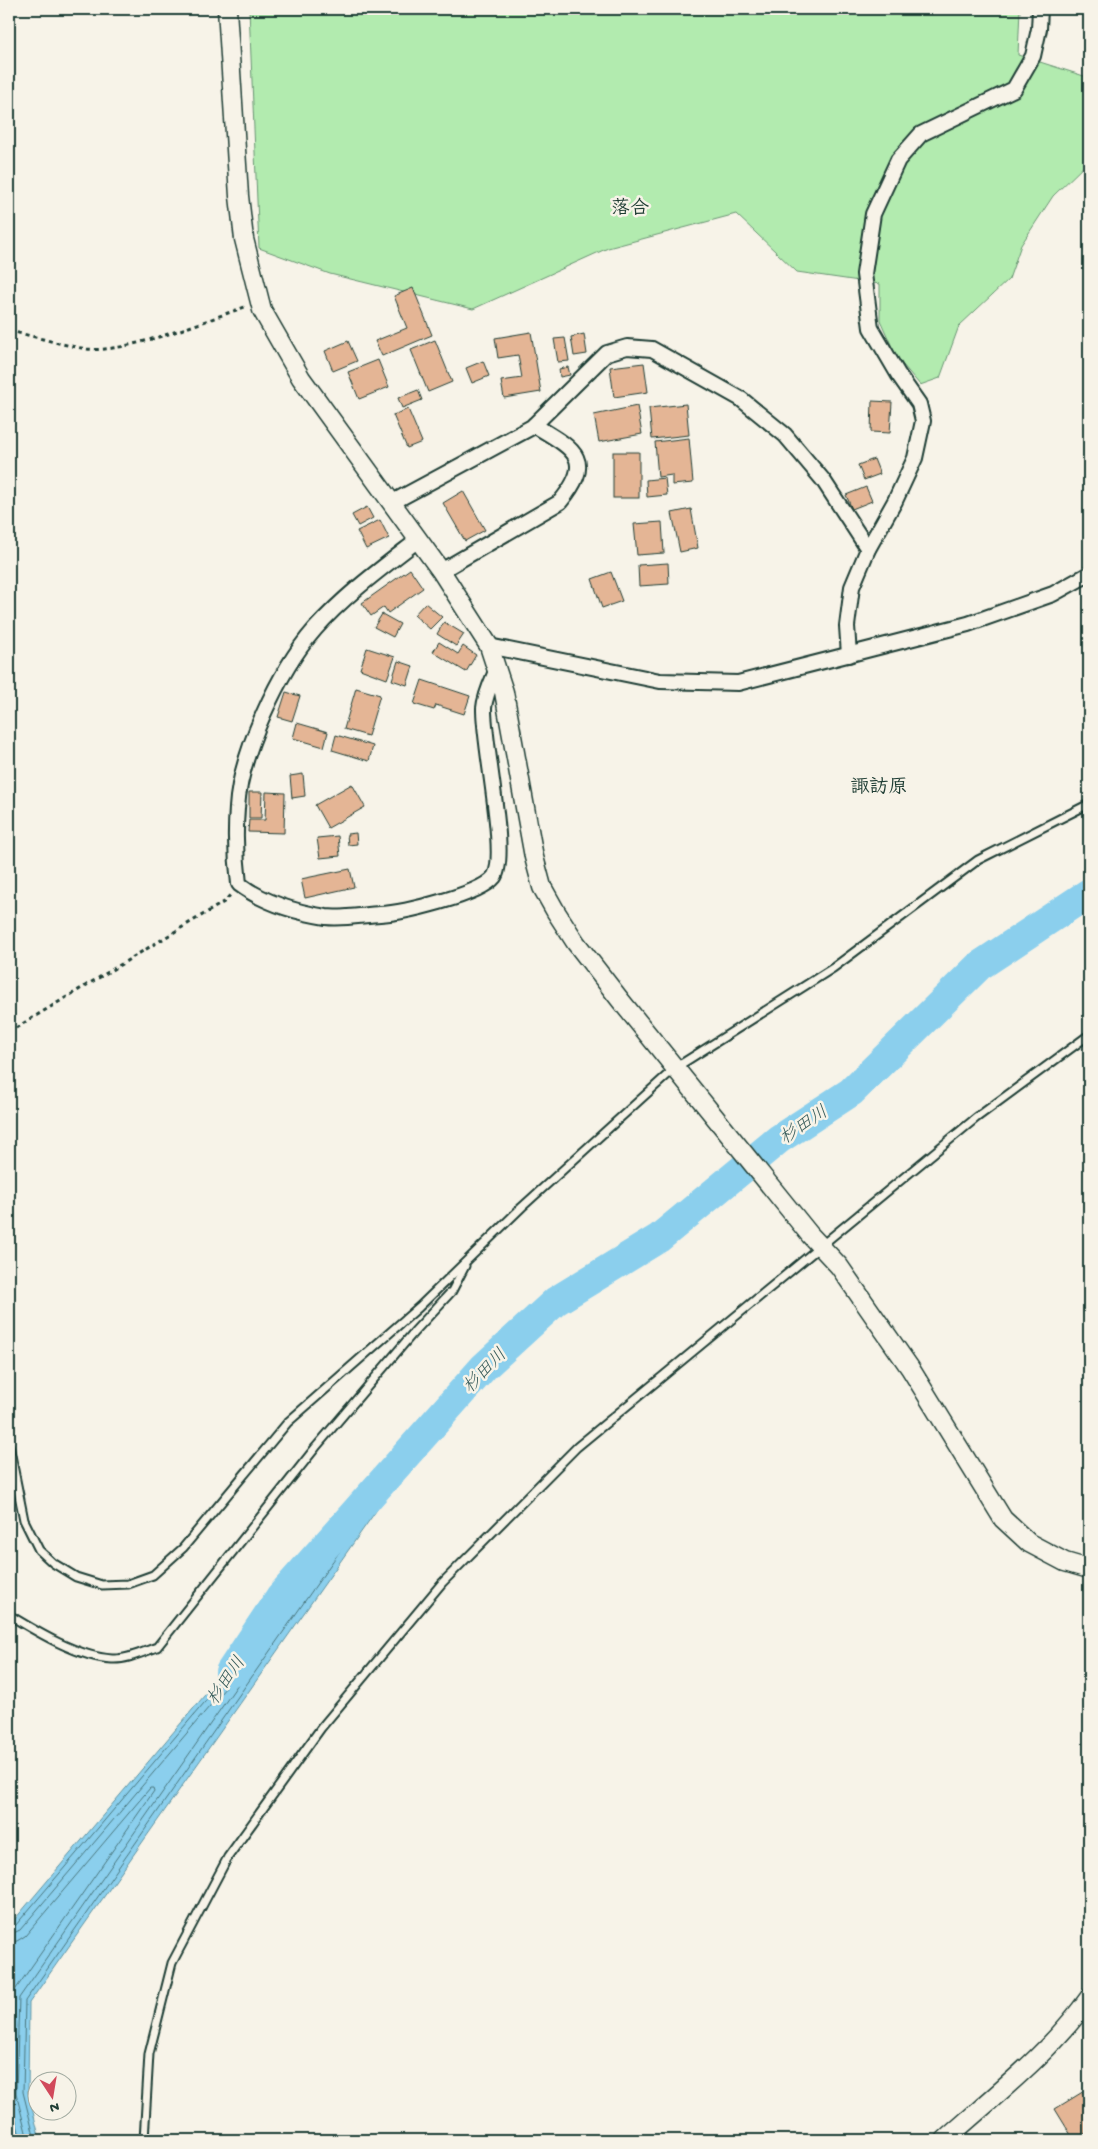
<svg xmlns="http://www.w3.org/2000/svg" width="1098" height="2149" font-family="'Gochi Hand','Klee One',sans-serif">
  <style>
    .green { fill: #b2ebaf; stroke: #689472 }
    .water { fill: #8bcfed; stroke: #6095a3 }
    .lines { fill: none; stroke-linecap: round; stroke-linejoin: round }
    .shore { stroke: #4a777e; stroke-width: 1 }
    .river { stroke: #8bcfed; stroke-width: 30 }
    .building { fill: #e4b595; stroke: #1f3d34 }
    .service-casing { stroke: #1f3d34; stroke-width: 11 }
    .minor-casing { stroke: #1f3d34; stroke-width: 18 }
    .tertiary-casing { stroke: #1f3d34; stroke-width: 21 }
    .path { stroke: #1f3d34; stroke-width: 3; stroke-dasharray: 4 4; stroke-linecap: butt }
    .service { stroke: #f7f3e8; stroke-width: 7 }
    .minor { stroke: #f7f3e8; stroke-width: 14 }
    .tertiary { stroke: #f7f3e8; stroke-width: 18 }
    .labels { text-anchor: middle; stroke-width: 5; stroke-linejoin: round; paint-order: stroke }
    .water-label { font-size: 18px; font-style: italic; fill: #355a59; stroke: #f7f3e8 }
    .quarter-label { font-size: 19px; font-weight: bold; fill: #1f3d34; stroke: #f7f3e8 }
  </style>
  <rect width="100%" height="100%" fill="#f7f3e8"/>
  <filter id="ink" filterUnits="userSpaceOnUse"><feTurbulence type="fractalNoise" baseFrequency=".02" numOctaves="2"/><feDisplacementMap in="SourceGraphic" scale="10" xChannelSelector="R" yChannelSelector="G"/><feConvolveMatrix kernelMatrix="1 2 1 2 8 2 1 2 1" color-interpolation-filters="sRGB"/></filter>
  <g filter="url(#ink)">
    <path class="green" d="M 249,9 L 1020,9 L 1018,55 L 1087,77 L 1089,80 L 1089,161 L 1053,196 L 1021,245 L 1009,279 L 959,326 L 940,378 L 920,385 L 897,358 L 880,320 L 880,284 L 797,272 L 736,214 L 608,248 L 473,309 L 330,274 L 259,248 Z"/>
    <path class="water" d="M 450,1406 L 29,2003 L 28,2092 L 40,2140 L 9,2140 L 9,1926 Z"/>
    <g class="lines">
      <g class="shore">
        <path d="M 9,1928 L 15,1926 L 338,1545 L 342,1545 L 342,1548 L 25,2001 L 23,2092 L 35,2140"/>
        <path d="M 9,1935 L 20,1930 L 248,1661 L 251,1661 L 252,1664 L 19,1998 L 16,2093 L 28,2140"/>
        <path d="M 9,1942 L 17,1941 L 25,1936 L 150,1788 L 153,1788 L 154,1791 L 11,1996 L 9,2093 L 21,2140"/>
      </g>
      <path class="river" d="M 230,1672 L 280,1597 L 484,1367 L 556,1301 L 659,1238 L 779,1139 L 851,1092 L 979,966 L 1089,893"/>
    </g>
    <g class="building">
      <path d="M 413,288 L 432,335 L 382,356 L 375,341 L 407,328 L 394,296 Z"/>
      <path d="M 531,332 L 541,392 L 504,398 L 501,381 L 522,378 L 518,355 L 498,358 L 495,338 Z"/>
      <path d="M 584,334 L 587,354 L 574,356 L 571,337 Z"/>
      <path d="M 565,338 L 569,361 L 558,362 L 554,339 Z"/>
      <path d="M 435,340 L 452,382 L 428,392 L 411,350 Z"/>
      <path d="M 348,341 L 357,361 L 333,371 L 325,351 Z"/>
      <path d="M 378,360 L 389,387 L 359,399 L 348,372 Z"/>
      <path d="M 483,361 L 489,376 L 472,383 L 466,368 Z"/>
      <path d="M 644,363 L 648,392 L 614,397 L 610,367 Z"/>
      <path d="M 568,367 L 570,375 L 560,377 L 559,369 Z"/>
      <path d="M 418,390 L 422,400 L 402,408 L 398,398 Z"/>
      <path d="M 872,401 L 892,402 L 890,433 L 871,432 Z"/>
      <path d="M 686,404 L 689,435 L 652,439 L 649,408 Z"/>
      <path d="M 637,406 L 642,434 L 599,442 L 594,415 Z"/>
      <path d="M 408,409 L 422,442 L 407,448 L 393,415 Z"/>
      <path d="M 689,438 L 693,483 L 672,485 L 672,475 L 658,477 L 655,442 Z"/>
      <rect x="613" y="452" width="26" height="46"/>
      <path d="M 874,459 L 880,474 L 864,480 L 858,465 Z"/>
      <path d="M 665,478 L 667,495 L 647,497 L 646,480 Z"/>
      <path d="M 866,487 L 872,501 L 852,509 L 846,495 Z"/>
      <path d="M 463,491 L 485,530 L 465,541 L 443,503 Z"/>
      <path d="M 367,507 L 373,518 L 358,526 L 352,515 Z"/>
      <path d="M 691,509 L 698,548 L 680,552 L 672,513 Z"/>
      <path d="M 380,520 L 389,538 L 366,549 L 357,531 Z"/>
      <path d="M 662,522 L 664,553 L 637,555 L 634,524 Z"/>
      <path d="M 668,563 L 669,584 L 639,586 L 638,565 Z"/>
      <path d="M 410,569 L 423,588 L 388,613 L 384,607 L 371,616 L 362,603 Z"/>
      <path d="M 611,572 L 622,601 L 602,608 L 592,579 Z"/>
      <path d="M 425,603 L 442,617 L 430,629 L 414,615 Z"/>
      <path d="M 382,614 L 400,624 L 393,637 L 374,627 Z"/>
      <path d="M 444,622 L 464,634 L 456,646 L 437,634 Z"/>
      <path d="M 439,642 L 458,654 L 463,646 L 476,655 L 466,672 L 433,652 Z"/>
      <path d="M 367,648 L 395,657 L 387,679 L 360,669 Z"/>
      <path d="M 398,661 L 413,666 L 407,685 L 392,680 Z"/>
      <path d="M 422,680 L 470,696 L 464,714 L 436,705 L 434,710 L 414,704 Z"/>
      <path d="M 356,688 L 380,695 L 368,736 L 344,729 Z"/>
      <path d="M 286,692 L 300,696 L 292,721 L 278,717 Z"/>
      <path d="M 297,723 L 328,732 L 324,747 L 293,738 Z"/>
      <path d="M 336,735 L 373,746 L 369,761 L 332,750 Z"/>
      <path d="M 303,774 L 305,796 L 292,798 L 290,776 Z"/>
      <path d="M 352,784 L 365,807 L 328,828 L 315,805 Z"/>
      <path d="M 249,792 L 262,792 L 261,818 L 249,818 Z"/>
      <path d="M 266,792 L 285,793 L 284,833 L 248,832 L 249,820 L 265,820 Z"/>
      <path d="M 356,833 L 357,844 L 348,845 L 347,834 Z"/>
      <path d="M 338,836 L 340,856 L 320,858 L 317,838 Z"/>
      <path d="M 350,869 L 354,887 L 305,898 L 301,879 Z"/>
      <path d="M 1089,2088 L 1089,2131 L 1074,2140 L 1055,2109 Z"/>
    </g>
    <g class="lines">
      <defs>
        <g id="service">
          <path d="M 9,1445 L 24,1520 L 39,1550 L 53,1563 L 76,1577 L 102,1585 L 128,1584 L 153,1575 L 183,1548 L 288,1422 L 419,1307 L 522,1207 L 675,1068 L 833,968 L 978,860 L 1089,804"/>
          <path d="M 9,1615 C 37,1632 78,1657 112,1659 C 126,1660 143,1652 157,1647 L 316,1447 L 414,1332 L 452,1291 L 465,1266"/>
          <path d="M 144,2140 L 149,2054 L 172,1963 L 228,1857 L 321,1728 L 442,1583 L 577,1447 L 976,1118 L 1089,1035"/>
        </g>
        <g id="minor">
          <path d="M 391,503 L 532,427 L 607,353 L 627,347 L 652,349 L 741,399 L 785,435 L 823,480 L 868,549"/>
          <path d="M 418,540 C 382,568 345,595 315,629 C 279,670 240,754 237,808 C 235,833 236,860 239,884 C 264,903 295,912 326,917 C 343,919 363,915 380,914 C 402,913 480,895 494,877 C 509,857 483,742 484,708 C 485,695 492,681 497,669"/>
          <path d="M 441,571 L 560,502 C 596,459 574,449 534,425"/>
          <path d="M 489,646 L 660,681 L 738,683 L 968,624 L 1053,594 L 1089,574"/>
          <path d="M 849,655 L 847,626 L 852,587 L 868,549 L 895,501 L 915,458 L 923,421 L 919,404 L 898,374 L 871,328 L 864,274 L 873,214 L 898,160 L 921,134 L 1014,89 L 1033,56 L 1039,29 L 1040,9"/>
        </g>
        <g id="tertiary">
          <path d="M 227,9 L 239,196 L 244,239 L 262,310 L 301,378 L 441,571 L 489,646 L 504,692 L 534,857 L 542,887 L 556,912 L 576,943 L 621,1001 L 810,1235 L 839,1266 L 910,1368 L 1003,1519 L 1029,1543 L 1065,1562 L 1089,1569"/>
          <path d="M 945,2140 C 995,2095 1050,2053 1089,1998"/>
        </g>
      </defs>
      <use href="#service" class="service-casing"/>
      <use href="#minor" class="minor-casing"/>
      <use href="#tertiary" class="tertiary-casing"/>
      <g class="path">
        <path d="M 9,331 C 35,336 61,345 87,349 C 126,354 206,320 245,307"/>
        <path d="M 9,1032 L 224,902 L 231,894"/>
      </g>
      <use href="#service" class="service"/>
      <use href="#minor" class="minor"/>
      <use href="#tertiary" class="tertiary"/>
    </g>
  </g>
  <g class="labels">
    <g class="water-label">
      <text transform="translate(803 1124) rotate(-34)" y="6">杉田川</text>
      <text transform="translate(484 1370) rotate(-46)" y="6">杉田川</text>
      <text transform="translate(225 1680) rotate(-56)" y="6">杉田川</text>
    </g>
    <g class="quarter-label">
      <text x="630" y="213">落合</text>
      <text x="879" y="792">諏訪原</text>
    </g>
  </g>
  <rect width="1098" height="2149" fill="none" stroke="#f7f3e8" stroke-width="30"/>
  <rect x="15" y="15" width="1068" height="2119" fill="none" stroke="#1f3d34" stroke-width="2" filter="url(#ink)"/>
  <g transform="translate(52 2096) rotate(168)"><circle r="24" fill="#f7f3e8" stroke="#a1aaa0"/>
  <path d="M0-4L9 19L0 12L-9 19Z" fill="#d1495b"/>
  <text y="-8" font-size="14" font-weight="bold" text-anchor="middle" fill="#1f3d34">N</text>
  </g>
</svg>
